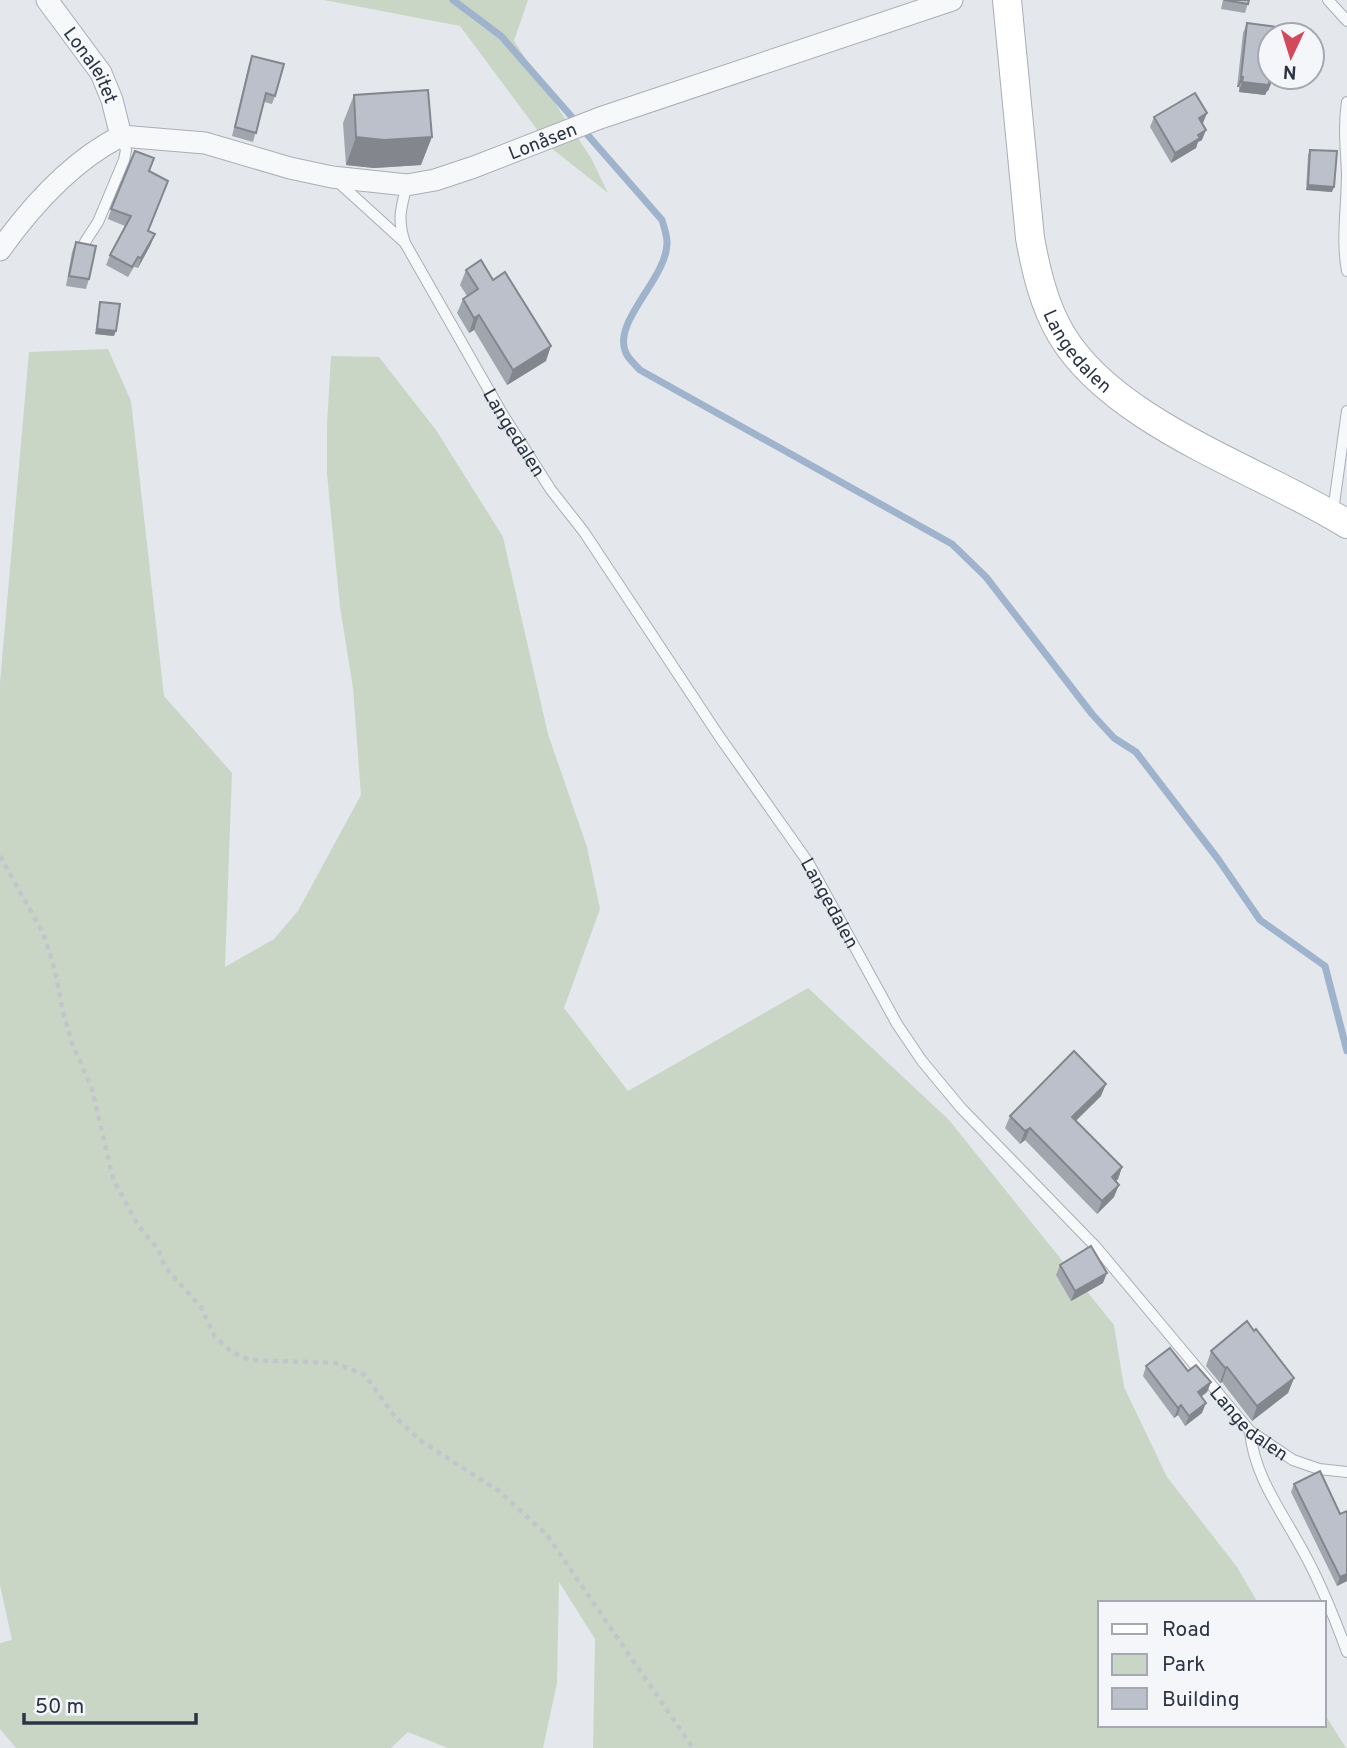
<svg xmlns="http://www.w3.org/2000/svg" width="1347" height="1748" font-family="Overpass,sans-serif">
  <style>
    .green { fill: #c9d6c5 }
    .lines { fill: none; stroke-linecap: round; stroke-linejoin: round }
    .stream { stroke: #9fb4cc; stroke-width: 7 }
    .service-casing { stroke: #a9aeb7; stroke-width: 12 }
    .minor-casing { stroke: #a9aeb7; stroke-width: 23 }
    .secondary-casing { stroke: #a9aeb7; stroke-width: 30 }
    .path { stroke: #c2c5cb; stroke-width: 4.5; stroke-dasharray: 5 5; stroke-linecap: butt }
    .service { stroke: #f7f8fa; stroke-width: 10 }
    .minor { stroke: #f7f8fa; stroke-width: 21 }
    .secondary { stroke: #fff; stroke-width: 28 }
    .wall { fill: #a1a5ae }
    .shaded-wall { fill: #83868d }
    .building { fill: #bbc0ca; stroke: #83868d; stroke-width: 2 }
    .labels { text-anchor: middle; stroke-width: 6; stroke-linejoin: round; paint-order: stroke }
    .street-label { font-size: 19px; fill: #2b3445; stroke: #f4f6f9 }
  </style>
  <rect width="100%" height="100%" fill="#e4e7ec"/>
  <g class="green">
    <path d="M 324,0 L 528,0 L 514,41 L 591,158 L 608,193 L 550,147 L 460,26 Z"/>
    <path d="M 108,349 L 131,401 L 164,696 L 232,773 L 225,967 L 274,939 L 298,911 L 361,795 L 353,688 L 340,607 L 327,474 L 327,425 L 331,356 L 379,357 L 436,430 L 503,537 L 548,734 L 587,847 L 600,909 L 564,1008 L 628,1091 L 808,988 L 949,1120 L 1114,1325 L 1124,1387 L 1167,1477 L 1237,1567 L 1258,1603 L 1100,1603 L 1100,1725 L 1324,1725 L 1324,1713 L 1346,1748 L 593,1748 L 595,1639 L 559,1582 L 557,1683 L 543,1748 L 448,1748 L 408,1732 L 391,1748 L 16,1748 L 0,1729 L 0,1643 L 12,1640 L 0,1585 L 0,683 L 29,352 Z"/>
  </g>
  <g class="lines">
    <path class="stream" d="M 453,0 L 501,36 L 662,220 C 664,227 667,235 667,242 C 668,278 611,322 626,353 C 629,360 636,365 640,370 L 952,544 L 986,577 L 1092,714 L 1114,738 L 1136,752 L 1218,859 L 1260,920 L 1325,966 L 1347,1051"/>
    <defs>
      <g id="service">
        <path d="M 1328,0 L 1347,21"/>
        <path d="M 1347,102 C 1343,126 1346,149 1347,173 C 1347,206 1341,239 1347,271"/>
        <path d="M 337,181 L 403,241"/>
        <path id="s1" d="M 407,185 C 401,207 397,220 405,243 L 503,415 L 551,490 L 584,532 L 719,736 L 808,862 L 897,1024 L 922,1061 L 961,1108 L 1096,1247 L 1250,1431 L 1293,1460 L 1319,1469 L 1347,1472"/>
        <path d="M 85,242 L 98,222 L 124,160 L 126,150 L 121,136"/>
        <path d="M 1334,504 L 1347,411"/>
        <path d="M 1250,1431 C 1254,1477 1283,1513 1304,1553 C 1321,1584 1335,1619 1347,1652"/>
      </g>
      <g id="minor">
        <path id="s2" d="M 47,0 L 101,73 L 112,100 L 121,136"/>
        <path id="s3" d="M 0,250 C 32,205 72,161 121,136 L 205,143 L 290,168 L 332,177 L 407,185 L 435,180 L 474,167 L 600,118 L 952,0"/>
      </g>
      <g id="secondary">
        <path id="s4" d="M 1007,0 L 1030,238 C 1036,271 1044,305 1061,334 C 1114,424 1261,470 1347,524"/>
      </g>
    </defs>
    <use href="#service" class="service-casing"/>
    <use href="#minor" class="minor-casing"/>
    <use href="#secondary" class="secondary-casing"/>
    <path class="path" d="M 0,856 L 43,933 L 55,970 L 63,1012 L 72,1043 L 92,1089 L 113,1179 L 137,1224 L 158,1249 L 165,1267 L 201,1307 L 215,1337 L 232,1352 L 250,1360 L 335,1363 L 365,1375 L 395,1417 L 421,1441 L 499,1491 L 547,1535 L 693,1748"/>
    <use href="#service" class="service"/>
    <use href="#minor" class="minor"/>
    <use href="#secondary" class="secondary"/>
  </g>
  <g class="wall">
    <path d="M 1223,0 L 1249,0 L 1245,13 L 1221,9 Z"/>
    <path d="M 1247,23 L 1272,81 L 1268,91 L 1267,91 L 1265,95 L 1239,92 L 1239,87 L 1237,87 L 1243,33 Z"/>
    <path d="M 252,56 L 275,96 L 272,104 L 264,102 L 253,142 L 232,136 L 249,64 Z"/>
    <path d="M 354,95 L 421,165 L 374,168 L 346,165 L 343,123 Z"/>
    <path d="M 1207,113 L 1202,124 L 1202,140 L 1198,142 L 1196,148 L 1171,163 L 1150,127 L 1154,117 Z"/>
    <path d="M 1310,150 L 1332,192 L 1306,190 L 1308,155 Z"/>
    <path d="M 149,171 L 149,231 L 151,244 L 138,268 L 134,267 L 128,277 L 106,265 L 110,255 L 125,226 L 108,219 L 111,209 Z"/>
    <path d="M 76,242 L 89,279 L 86,289 L 66,286 L 72,252 Z"/>
    <path d="M 466,270 L 493,280 L 546,361 L 507,385 L 474,330 L 469,333 L 457,313 L 463,299 L 467,296 L 460,285 Z"/>
    <path d="M 100,302 L 114,336 L 95,334 L 99,307 Z"/>
    <path d="M 1101,1096 L 1076,1121 L 1122,1167 L 1118,1179 L 1116,1181 L 1114,1197 L 1097,1214 L 1025,1140 L 1020,1144 L 1005,1128 L 1010,1116 Z"/>
    <path d="M 1060,1265 L 1103,1283 L 1071,1301 L 1056,1275 Z"/>
    <path d="M 1211,1351 L 1294,1378 L 1288,1393 L 1252,1421 L 1222,1382 L 1220,1383 L 1206,1366 Z"/>
    <path d="M 1146,1366 L 1188,1371 L 1211,1382 L 1207,1392 L 1201,1397 L 1202,1413 L 1185,1426 L 1178,1415 L 1174,1418 L 1143,1376 Z"/>
    <path d="M 1294,1484 L 1340,1514 L 1347,1581 L 1337,1586 L 1291,1492 Z"/>
  </g>
  <g class="shaded-wall">
    <path d="M 1241,77 L 1243,77 L 1239,87 L 1237,87 Z"/>
    <path d="M 1272,81 L 1268,91 L 1267,91 L 1265,95 L 1239,92 L 1242,82 Z"/>
    <path d="M 1207,113 L 1203,123 L 1195,128 L 1199,118 Z"/>
    <path d="M 1206,130 L 1202,140 L 1198,142 L 1196,148 L 1171,163 L 1175,153 L 1198,135 Z"/>
    <path d="M 356,137 L 432,137 L 421,165 L 374,168 L 346,165 Z"/>
    <path d="M 1308,185 L 1334,187 L 1332,192 L 1306,190 Z"/>
    <path d="M 155,234 L 151,244 L 138,268 L 141,258 Z"/>
    <path d="M 479,315 L 474,330 L 469,333 L 474,318 Z"/>
    <path d="M 97,329 L 116,331 L 114,336 L 95,334 Z"/>
    <path d="M 551,346 L 546,361 L 507,385 L 513,370 Z"/>
    <path d="M 1106,1084 L 1101,1096 L 1067,1129 L 1072,1117 Z"/>
    <path d="M 1030,1128 L 1025,1140 L 1020,1144 L 1025,1131 Z"/>
    <path d="M 1122,1167 L 1118,1179 L 1107,1190 L 1112,1177 Z"/>
    <path d="M 1119,1185 L 1114,1197 L 1097,1214 L 1102,1201 Z"/>
    <path d="M 1107,1273 L 1103,1283 L 1071,1301 L 1075,1291 Z"/>
    <path d="M 1227,1367 L 1222,1382 L 1220,1383 L 1225,1368 Z"/>
    <path d="M 1294,1378 L 1288,1393 L 1252,1421 L 1257,1406 Z"/>
    <path d="M 1211,1382 L 1207,1392 L 1194,1402 L 1198,1392 Z"/>
    <path d="M 1206,1403 L 1202,1413 L 1185,1426 L 1189,1416 Z"/>
    <path d="M 1181,1405 L 1178,1415 L 1174,1418 L 1178,1408 Z"/>
    <path d="M 1347,1574 L 1347,1581 L 1337,1586 L 1340,1577 Z"/>
  </g>
  <g class="building">
    <path d="M 1224,0 L 1249,0 L 1248,4 Z"/>
    <path d="M 1247,23 L 1277,27 L 1276,35 L 1270,35 L 1270,77 L 1272,77 L 1272,81 L 1269,81 L 1269,85 L 1242,82 L 1243,77 L 1241,77 Z"/>
    <path d="M 252,56 L 284,64 L 275,96 L 266,93 L 256,133 L 235,127 Z"/>
    <path d="M 428,90 L 432,137 L 384,140 L 356,137 L 354,95 Z"/>
    <path d="M 1195,93 L 1207,113 L 1199,118 L 1206,130 L 1198,135 L 1200,138 L 1175,153 L 1154,117 Z"/>
    <path d="M 1310,150 L 1337,151 L 1334,187 L 1308,185 Z"/>
    <path d="M 135,151 L 154,158 L 149,171 L 168,181 L 148,231 L 155,234 L 141,258 L 138,257 L 132,267 L 110,255 L 131,216 L 111,209 Z"/>
    <path d="M 76,242 L 96,246 L 89,279 L 69,276 Z"/>
    <path d="M 481,260 L 493,280 L 505,272 L 551,346 L 513,370 L 479,315 L 474,318 L 463,299 L 478,289 L 466,270 Z"/>
    <path d="M 100,302 L 120,304 L 116,331 L 97,329 Z"/>
    <path d="M 1074,1051 L 1106,1084 L 1072,1117 L 1122,1167 L 1112,1177 L 1119,1185 L 1102,1201 L 1030,1128 L 1025,1131 L 1010,1116 Z"/>
    <path d="M 1091,1246 L 1107,1273 L 1075,1291 L 1060,1265 Z"/>
    <path d="M 1247,1321 L 1254,1331 L 1256,1329 L 1294,1378 L 1257,1406 L 1227,1367 L 1225,1368 L 1211,1351 Z"/>
    <path d="M 1170,1348 L 1188,1371 L 1196,1365 L 1211,1382 L 1198,1392 L 1206,1403 L 1189,1416 L 1181,1405 L 1178,1408 L 1146,1366 Z"/>
    <path d="M 1320,1471 L 1340,1514 L 1347,1511 L 1347,1574 L 1340,1577 L 1294,1484 Z"/>
  </g>
  <g class="labels">
    <g class="street-label">
      <text dy="7" stroke="none"><textPath href="#s2" startOffset="79">Lonaleitet</textPath></text>
      <text dy="7" stroke="none"><textPath href="#s3" startOffset="602">Lonåsen</textPath></text>
      <text dy="7" stroke="none"><textPath href="#s4" startOffset="364">Langedalen</textPath></text>
      <text dy="7" stroke="none"><textPath href="#s1" startOffset="278">Langedalen</textPath></text>
      <text dy="7" stroke="none"><textPath href="#s1" startOffset="845">Langedalen</textPath></text>
      <text dy="7" stroke="none"><textPath href="#s1" startOffset="1517">Langedalen</textPath></text>
    </g>
  </g>
  <rect x="1098" y="1601" width="228" height="126" fill="#f4f6f9" stroke="#a4a8b1" stroke-width="2"/>
  <rect x="1112" y="1624" width="35" height="10" fill="#ffffff" stroke="#a4a8b1" stroke-width="2"/>
  <text x="1162" y="1636" font-size="21" fill="#2b3445">Road</text>
  <rect x="1112" y="1654" width="35" height="21" fill="#c9d6c5" stroke="#a4a8b1" stroke-width="2"/>
  <text x="1162" y="1671" font-size="21" fill="#2b3445">Park</text>
  <rect x="1112" y="1688" width="35" height="21" fill="#bbc0ca" stroke="#a4a8b1" stroke-width="2"/>
  <text x="1162" y="1706" font-size="21" fill="#2b3445">Building</text>
  <g transform="translate(1291 56) rotate(184)"><circle r="33" fill="#f4f6f9" stroke="#a4a8b1" stroke-width="2"/>
  <path d="M0-5L12 26L0 18L-12 26Z" fill="#d1495b"/>
  <text y="-10" font-size="19" font-weight="bold" text-anchor="middle" fill="#2b3445">N</text>
  </g>
  <path d="M24 1713v10h172v-10" fill="none" stroke="#2b3445" stroke-width="3.5"/>
  <text x="35" y="1713" font-size="21" fill="#2b3445" stroke="#f4f6f9" stroke-width="5" paint-order="stroke">50 m</text>
</svg>
